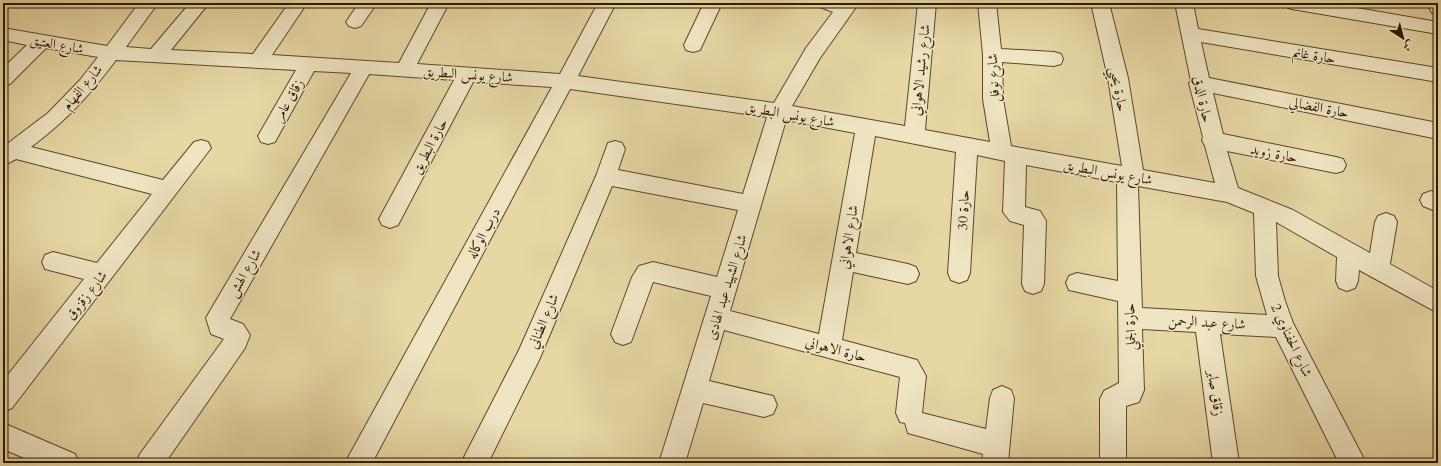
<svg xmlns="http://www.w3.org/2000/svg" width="1441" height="466" font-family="Cardo,Amiri,serif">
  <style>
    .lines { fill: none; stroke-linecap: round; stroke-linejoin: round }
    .minor-casing { stroke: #5a482a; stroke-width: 2 }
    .minor { fill: #efe5c3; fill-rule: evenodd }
    .labels { text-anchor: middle; stroke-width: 3; stroke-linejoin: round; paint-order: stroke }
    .street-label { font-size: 14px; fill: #2b1902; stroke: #efe5c3 }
  </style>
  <rect width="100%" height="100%" fill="#e6d7a3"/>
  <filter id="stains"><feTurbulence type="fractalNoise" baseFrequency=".005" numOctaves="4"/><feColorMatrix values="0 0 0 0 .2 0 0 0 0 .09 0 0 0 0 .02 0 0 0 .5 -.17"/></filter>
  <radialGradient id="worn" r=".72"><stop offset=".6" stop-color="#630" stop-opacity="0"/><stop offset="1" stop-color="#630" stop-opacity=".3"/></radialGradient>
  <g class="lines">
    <defs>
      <g id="minor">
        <path d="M 139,3 L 158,3 L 126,47 L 151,49 L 190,3 L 209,3 L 171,50 L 253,54 L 289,3 L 307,3 L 272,55 L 399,63 L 431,3 L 449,3 L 417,64 L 560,74 L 598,3 L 616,3 L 578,76 L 774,103 L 806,48 L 833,12 L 820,7 L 817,3 L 859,3 L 820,58 L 792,106 L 905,126 L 918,3 L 936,3 L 925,130 L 990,142 L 983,99 L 983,55 L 978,3 L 996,3 L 1001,49 L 1054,52 L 1061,54 L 1063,59 L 1061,64 L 1054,66 L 1002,62 L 1003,99 L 1011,146 L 1122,166 L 1108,78 L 1091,3 L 1109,3 L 1128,78 L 1143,170 L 1215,183 L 1205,146 L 1202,140 L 1203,137 L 1189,83 L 1191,81 L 1175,3 L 1193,3 L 1198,29 L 1438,68 L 1438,82 L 1201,42 L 1209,78 L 1438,123 L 1438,139 L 1213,93 L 1223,134 L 1336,157 L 1343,159 L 1346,165 L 1343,171 L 1336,173 L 1227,151 L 1238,188 L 1293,210 L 1370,253 L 1375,222 L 1378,216 L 1386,213 L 1394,216 L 1397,222 L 1390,264 L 1438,291 L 1438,313 L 1359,270 L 1358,281 L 1355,288 L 1347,291 L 1339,288 L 1336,281 L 1337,257 L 1276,222 L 1278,276 L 1285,301 L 1293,323 L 1366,463 L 1339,463 L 1276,337 L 1220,334 L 1239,463 L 1213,463 L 1196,332 L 1142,329 L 1144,390 L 1139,402 L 1126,406 L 1126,463 L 1100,463 L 1100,399 L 1104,391 L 1119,383 L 1118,301 L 1069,290 L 1066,283 L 1069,276 L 1077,273 L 1118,281 L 1117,182 L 1026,165 L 1025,207 L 1040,211 L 1046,221 L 1044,284 L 1041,291 L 1033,294 L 1025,291 L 1022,284 L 1024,225 L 1010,221 L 1003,212 L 1005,161 L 977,155 L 970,273 L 967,280 L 959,283 L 951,280 L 948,273 L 956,152 L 875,136 L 856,253 L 908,264 L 916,267 L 919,274 L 916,281 L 908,284 L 853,272 L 842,340 L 917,360 L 926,376 L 922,413 L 986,429 L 990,398 L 993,390 L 1002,386 L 1011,390 L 1014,398 L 1008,463 L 982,463 L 983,454 L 908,433 L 905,423 L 900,422 L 896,413 L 900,377 L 724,330 L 709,381 L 773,396 L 777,405 L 773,414 L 764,417 L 703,403 L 685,463 L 659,463 L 711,296 L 653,282 L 631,342 L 623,345 L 615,342 L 611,334 L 632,277 L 639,266 L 653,262 L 717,277 L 738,210 L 612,186 L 540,358 L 488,463 L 461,463 L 519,350 L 596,176 L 608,143 L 615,141 L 622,143 L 625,149 L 618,170 L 743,194 L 767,117 L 570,89 L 372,463 L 345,463 L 552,87 L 473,82 L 398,225 L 390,228 L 382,225 L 379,219 L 454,80 L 369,74 L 230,319 L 243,324 L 250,335 L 245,348 L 165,463 L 136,463 L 140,454 L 224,339 L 211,334 L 206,318 L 210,311 L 351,73 L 314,71 L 275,142 L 268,144 L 261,142 L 258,136 L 296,70 L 116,60 C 89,96 67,120 31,147 L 163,180 L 194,142 L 201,140 L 208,142 L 211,148 L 12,408 L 3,412 L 3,381 L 84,279 L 45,269 L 42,262 L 45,255 L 53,252 L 97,263 L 152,194 L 16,159 L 3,166 L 3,147 L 48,113 L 80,80 L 98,57 L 46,48 L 10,84 L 3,86 L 3,68 L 27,45 L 3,40 L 3,28 L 107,46 ZM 786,120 L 855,133 L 819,334 L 730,311 ZM 1138,186 L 1227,202 L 1254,213 L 1256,276 L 1267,315 L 1142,308 Z"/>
        <path d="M 359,3 L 377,3 L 361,26 L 355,28 L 349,26 L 346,22 Z"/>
        <path d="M 704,3 L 722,3 L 700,50 L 693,52 L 686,50 L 684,45 Z"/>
        <path d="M 1283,3 L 1328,3 L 1438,22 L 1438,34 L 1292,9 L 1286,7 Z"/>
        <path d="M 1427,3 L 1438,3 L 1438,15 L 1432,13 Z"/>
        <path d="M 1431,191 L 1438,194 L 1438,212 L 1423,206 L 1420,200 L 1423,194 Z"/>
        <path d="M 3,423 L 75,454 L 79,463 L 36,463 L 3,449 Z"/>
      </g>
    </defs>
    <use href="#minor" class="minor-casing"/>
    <use href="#minor" class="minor"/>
  </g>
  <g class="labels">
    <g class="street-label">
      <text transform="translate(57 44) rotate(10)" y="5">شارع العتيق</text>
      <text transform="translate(1314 55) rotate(9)" y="5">حارة غانم</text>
      <text transform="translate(920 70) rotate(-84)" y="5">شارع رشيد الاهواني</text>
      <text transform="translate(468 74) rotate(4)" y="5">شارع يونس البطريق</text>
      <text transform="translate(993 78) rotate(-93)" y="5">شارع نوفل</text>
      <text transform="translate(82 87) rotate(-50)" y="5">شارع الفهام</text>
      <text transform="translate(1119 89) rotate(79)" y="5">حارة يحيي</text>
      <text transform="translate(1203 99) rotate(77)" y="5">حارة الدق</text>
      <text transform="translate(288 100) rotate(-60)" y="5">زقاق عامر</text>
      <text transform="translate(1319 107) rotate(11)" y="5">حارة الفضالي</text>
      <text transform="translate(790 114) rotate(10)" y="5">شارع يونس البطريق</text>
      <text transform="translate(429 146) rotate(-62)" y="5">حارة البطريق</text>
      <text transform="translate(1274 153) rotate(11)" y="5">حارة زويد</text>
      <text transform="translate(1108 172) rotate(10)" y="5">شارع يونس البطريق</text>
      <text transform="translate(963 210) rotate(-87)" y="5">حارة 30</text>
      <text transform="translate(483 233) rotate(-62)" y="5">درب الوكاله</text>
      <text transform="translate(848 237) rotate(-81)" y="5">شارع الاهواني</text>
      <text transform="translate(244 273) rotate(-60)" y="5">شارع الهش</text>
      <text transform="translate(726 287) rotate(-73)" y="5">شارع الشهيد عبد الهادى</text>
      <text transform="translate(86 295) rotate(-52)" y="5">شارع زقزوق</text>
      <text transform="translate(543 321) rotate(-67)" y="5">شارع الطناني</text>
      <text transform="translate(1207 322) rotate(3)" y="5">شارع عبد الرحمن</text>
      <text transform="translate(1130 327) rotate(-92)" y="5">حارة الجملي</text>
      <text transform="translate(1292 340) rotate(65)" y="5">شارع الحفناوي 2</text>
      <text transform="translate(836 349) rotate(15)" y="5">حارة الاهواني</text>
      <text transform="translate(1216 393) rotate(82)" y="5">زقاق صابر</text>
    </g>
  </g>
  <rect width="1441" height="466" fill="none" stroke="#e6d7a3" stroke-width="16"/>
  <rect x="4" y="4" width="1433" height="458" fill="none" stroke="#2b1902" stroke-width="2"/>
  <rect x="8" y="8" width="1425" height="450" fill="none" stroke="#2b1902"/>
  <g transform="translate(1403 38) rotate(144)" stroke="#efe5c3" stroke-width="3" paint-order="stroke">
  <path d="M0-3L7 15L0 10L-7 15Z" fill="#2b1902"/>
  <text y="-6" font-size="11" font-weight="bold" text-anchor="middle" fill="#2b1902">ش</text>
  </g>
  <rect width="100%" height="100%" filter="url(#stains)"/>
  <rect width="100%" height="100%" fill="url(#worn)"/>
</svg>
